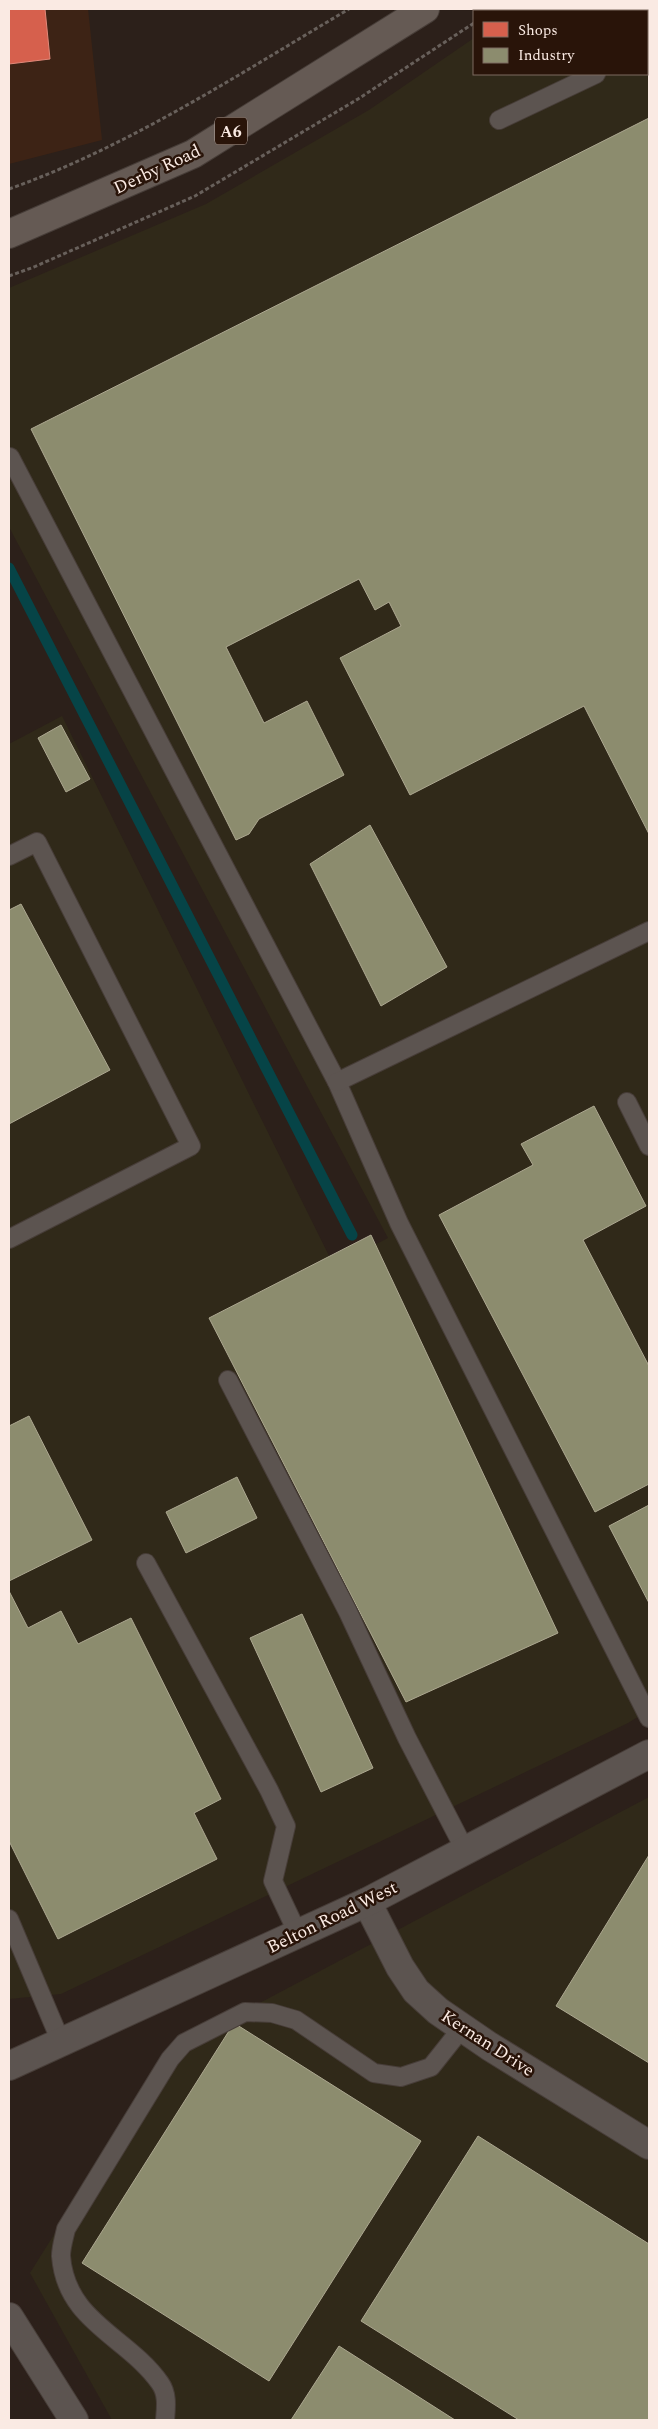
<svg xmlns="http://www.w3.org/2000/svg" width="658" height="2429" font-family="Spectral,serif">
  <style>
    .built { fill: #3d2315 }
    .industrial { fill: #302919 }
    .shops { fill: #d6604d; stroke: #e1897a }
    .industry { fill: #8c8c6e; stroke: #ada891 }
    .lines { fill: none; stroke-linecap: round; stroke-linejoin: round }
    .stream { stroke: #064447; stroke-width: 11 }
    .service-casing { stroke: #473d38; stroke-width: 20 }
    .minor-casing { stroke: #473d38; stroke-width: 30 }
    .tertiary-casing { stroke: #473d38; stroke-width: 30 }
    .trunk-casing { stroke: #473d38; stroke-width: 30 }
    .path { stroke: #68605b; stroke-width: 3; stroke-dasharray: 4 2.5; stroke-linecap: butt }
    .service { stroke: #5c5450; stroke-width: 18 }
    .minor { stroke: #5c5450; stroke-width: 28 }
    .tertiary { stroke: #5c5450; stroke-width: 28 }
    .trunk { stroke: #655a54; stroke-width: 28 }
    .labels { text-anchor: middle; stroke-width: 5; stroke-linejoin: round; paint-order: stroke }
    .shield { fill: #291409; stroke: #bbaaa2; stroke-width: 1 }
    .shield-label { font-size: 16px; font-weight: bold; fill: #faeae3 }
    .street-label { font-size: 18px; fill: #faeae3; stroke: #291409 }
  </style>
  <rect width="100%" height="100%" fill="#2c201a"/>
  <path class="built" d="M 9,9 L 88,9 L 102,140 L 9,164 Z"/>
  <g class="industrial">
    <path d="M 517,9 L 649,9 L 649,1710 L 628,1723 L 61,1994 L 9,1999 L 9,744 L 62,716 L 334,1266 L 388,1238 L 9,527 L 9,288 L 206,204 L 369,110 L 474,38 L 474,74 L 647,74 L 647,11 L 514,11 Z"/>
    <path d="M 649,1797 L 649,2420 L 112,2420 L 30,2273 L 169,2051 Z"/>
  </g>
  <path class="shops" d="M 9,9 L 45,9 L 50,59 L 9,64 Z"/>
  <g class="industry">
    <path d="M 649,118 L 649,834 L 584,706 L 410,795 L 340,658 L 401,626 L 389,602 L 375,610 L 359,579 L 226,647 L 264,723 L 307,701 L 344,775 L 259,819 L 249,834 L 236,840 L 31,429 Z"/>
    <path d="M 61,725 L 90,779 L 66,792 L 38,738 Z"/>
    <path d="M 370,825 L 447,967 L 381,1006 L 310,864 Z"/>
    <path d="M 21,904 L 110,1070 L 9,1124 L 9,910 Z"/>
    <path d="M 594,1106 L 646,1206 L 583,1240 L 649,1366 L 649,1484 L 595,1512 L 439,1215 L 533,1165 L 521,1144 Z"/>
    <path d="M 371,1235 L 558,1633 L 406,1702 L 209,1318 Z"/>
    <path d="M 29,1416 L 92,1540 L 9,1581 L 9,1426 Z"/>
    <path d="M 237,1477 L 257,1518 L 186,1553 L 166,1512 Z"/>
    <path d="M 649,1505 L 649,1603 L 609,1526 Z"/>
    <path d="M 9,1591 L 28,1628 L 61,1611 L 78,1644 L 131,1618 L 221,1799 L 194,1813 L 217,1859 L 58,1939 L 9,1841 Z"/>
    <path d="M 302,1614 L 373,1768 L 321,1792 L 250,1638 Z"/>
    <path d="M 649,1855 L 649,2063 L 556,2006 Z"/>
    <path d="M 234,2023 L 421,2141 L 269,2381 L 82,2263 Z"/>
    <path d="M 478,2136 L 649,2244 L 649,2420 L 519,2420 L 361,2321 Z"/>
    <path d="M 339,2346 L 455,2420 L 291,2420 Z"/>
  </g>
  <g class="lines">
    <path class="stream" d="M 9,568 L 352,1235"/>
    <defs>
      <g id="service">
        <path d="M 604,9 L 605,11"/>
        <path d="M 647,50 L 649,48"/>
        <path d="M 499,120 L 596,74"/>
        <path d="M 10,457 L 337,1082 L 399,1223 L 649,1718"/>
        <path d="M 9,856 L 37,842 L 191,1146 L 9,1239"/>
        <path d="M 337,1082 L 649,931"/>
        <path d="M 627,1102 L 649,1146"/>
        <path d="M 228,1380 L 348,1612 L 407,1738 L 465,1850"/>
        <path d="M 146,1563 L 269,1790 L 286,1826 L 273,1881 L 298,1934"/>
        <path d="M 9,1919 L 61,2042"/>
        <path d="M 165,2420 C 166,2408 168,2394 160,2383 C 127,2336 66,2322 61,2256 C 61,2247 64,2238 66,2229 L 170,2059 L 184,2043 L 245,2012 L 272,2013 L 296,2020 L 374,2073 L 401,2077 L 431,2067 L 462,2028"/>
      </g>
      <g id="minor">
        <path d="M 367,1902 L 400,1967 L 416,1991 L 438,2011 L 489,2046 L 649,2145"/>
        <path d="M 9,2317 L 74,2420"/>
      </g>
      <path id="tertiary" d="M 9,2066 L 367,1902 L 649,1754"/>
      <path id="trunk" d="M 9,234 L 193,154 L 425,9"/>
    </defs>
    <use href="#service" class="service-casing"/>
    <use href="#minor" class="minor-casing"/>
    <use href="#tertiary" class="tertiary-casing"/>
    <use href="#trunk" class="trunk-casing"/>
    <g class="path">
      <path d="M 492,11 L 496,9"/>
      <path d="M 9,189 C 130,146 239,74 349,9"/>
      <path d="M 9,276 L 34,267 L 195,196 L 358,99 L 474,23"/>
    </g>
    <use href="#service" class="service"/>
    <use href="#minor" class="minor"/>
    <use href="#tertiary" class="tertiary"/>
    <use href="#trunk" class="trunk"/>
  </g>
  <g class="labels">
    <rect class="shield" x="215" y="117.5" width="32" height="27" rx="4"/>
    <g class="shield-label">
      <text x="231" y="137">A6</text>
    </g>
    <g class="street-label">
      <text transform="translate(157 169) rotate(-25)" y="6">Derby Road</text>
      <text transform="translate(332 1917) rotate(-26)" y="6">Belton Road West</text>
      <text transform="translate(488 2043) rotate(33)" y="6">Kernan Drive</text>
    </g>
  </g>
  <rect width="658" height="2429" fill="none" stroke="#faeae3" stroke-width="20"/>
  <rect x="473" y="10" width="175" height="65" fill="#291409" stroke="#7d6a60"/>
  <rect x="483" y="22" width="25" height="15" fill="#d6604d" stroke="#7d6a60"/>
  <text x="518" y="35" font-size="15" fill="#faeae3">Shops</text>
  <rect x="483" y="48" width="25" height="15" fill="#8c8c6e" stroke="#7d6a60"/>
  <text x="518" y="60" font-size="15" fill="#faeae3">Industry</text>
</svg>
